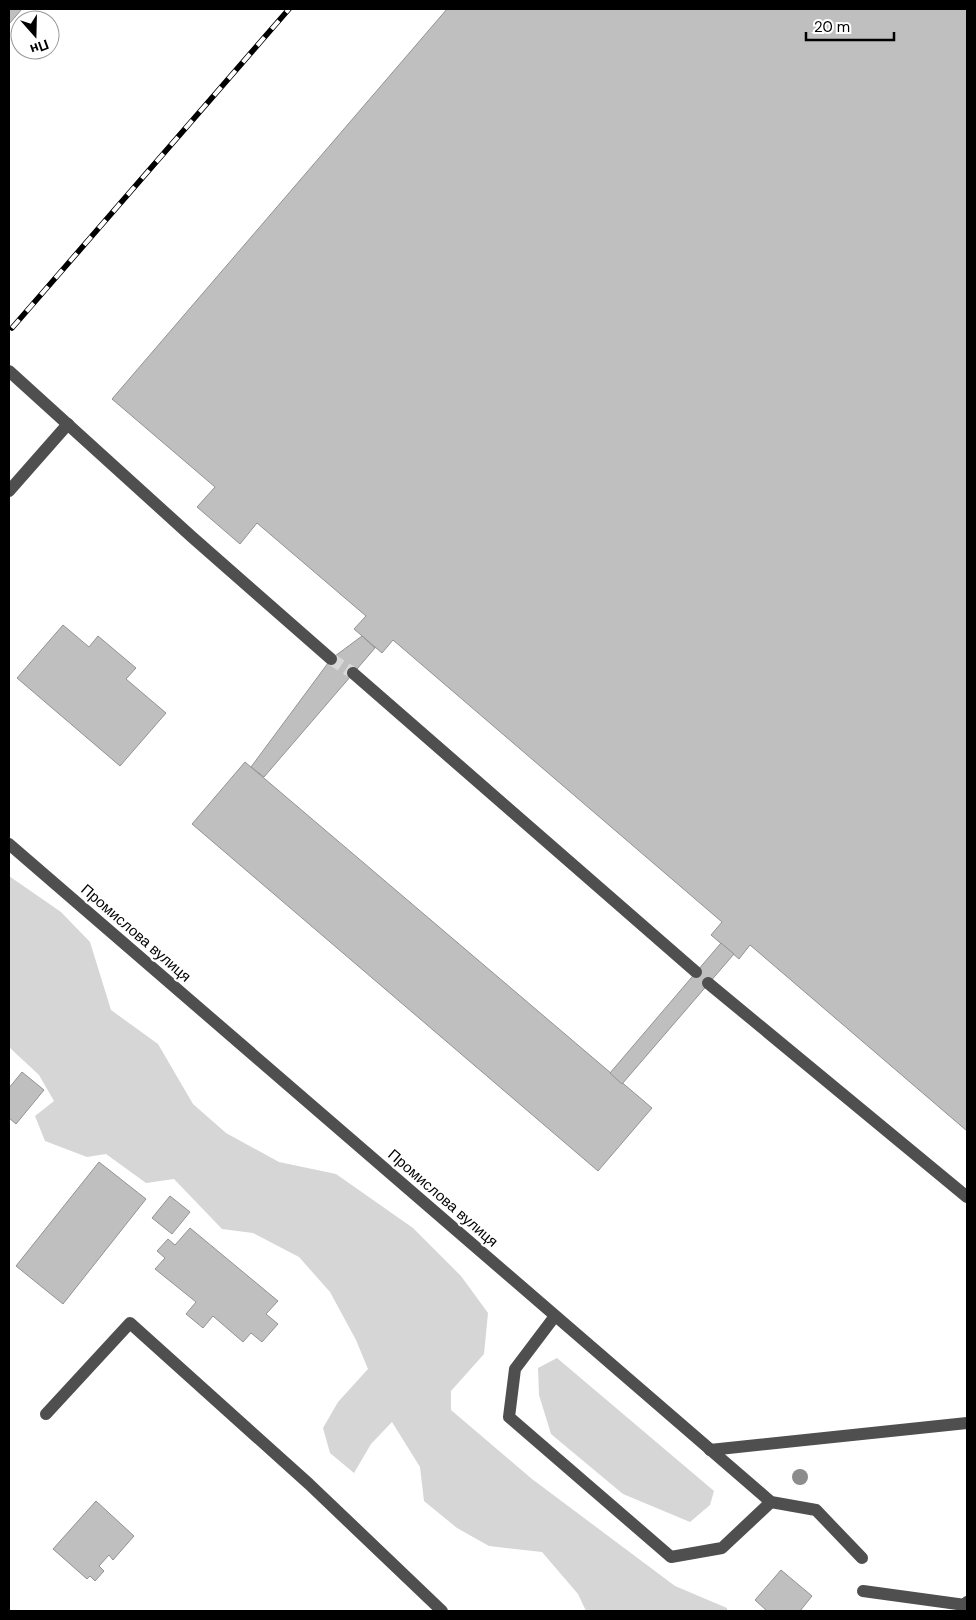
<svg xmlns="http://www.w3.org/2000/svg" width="976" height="1620" font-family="'DM Sans',sans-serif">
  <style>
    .green { fill: #d6d6d6 }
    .building { fill: #bfbfbf; stroke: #939393 }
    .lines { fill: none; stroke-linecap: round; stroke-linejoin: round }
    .minor-tunnel { stroke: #d9d9d9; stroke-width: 12; stroke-dasharray: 12 6; stroke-linecap: butt }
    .minor { stroke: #4f4f4f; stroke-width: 12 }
    .rail-casing { stroke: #000; stroke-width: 5.5 }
    .rail { stroke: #fff; stroke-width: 4; stroke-dasharray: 11; stroke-linecap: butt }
    .tree { fill: #8c8c8c }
    .labels { text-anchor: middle; stroke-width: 4.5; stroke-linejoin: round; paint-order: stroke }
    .street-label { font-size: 15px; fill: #000; stroke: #fff }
  </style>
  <rect width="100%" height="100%" fill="#fff"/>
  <g class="green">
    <path d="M 9,876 L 61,912 L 90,942 L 111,1010 L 158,1044 L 193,1104 L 226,1133 L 279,1162 L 336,1174 L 413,1228 L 461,1276 L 488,1313 L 484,1354 L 451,1391 L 451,1410 L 532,1479 L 675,1586 L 727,1608 L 727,1611 L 586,1611 L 578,1594 L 542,1552 L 489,1546 L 457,1528 L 424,1501 L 420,1467 L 392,1422 L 371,1444 L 354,1473 L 330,1453 L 323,1428 L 338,1402 L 368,1369 L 356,1340 L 330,1292 L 299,1257 L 253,1233 L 222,1229 L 174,1179 L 146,1183 L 106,1154 L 87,1157 L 45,1141 L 35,1116 L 54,1101 L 39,1075 L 9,1047 Z"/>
    <path d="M 557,1358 L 714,1491 L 710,1505 L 690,1522 L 623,1494 L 551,1434 L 539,1395 L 538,1368 Z"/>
  </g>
  <g class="building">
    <path d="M 9,9 L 22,9 L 9,24 Z"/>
    <path d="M 447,9 L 967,9 L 967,1131 L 750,945 L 739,959 L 711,935 L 722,922 L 393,640 L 382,653 L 354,629 L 366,616 L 257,523 L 240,544 L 197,507 L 215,487 L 112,399 Z"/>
    <path d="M 63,625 L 89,647 L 98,636 L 136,668 L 126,679 L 166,713 L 120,766 L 17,678 Z"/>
    <path d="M 362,636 L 375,648 L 264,777 L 251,767 L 331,659 Z"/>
    <path d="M 245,762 L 652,1108 L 598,1171 L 192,824 Z"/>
    <path d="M 721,943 L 734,954 L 622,1084 L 610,1073 Z"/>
    <path d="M 22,1072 L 44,1090 L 16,1124 L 9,1118 L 9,1088 Z"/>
    <path d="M 99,1162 L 146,1199 L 63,1304 L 16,1266 Z"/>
    <path d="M 170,1196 L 190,1212 L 172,1234 L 152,1218 Z"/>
    <path d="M 190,1228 L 278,1301 L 266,1314 L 278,1324 L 262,1342 L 251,1333 L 243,1342 L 213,1316 L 203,1328 L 186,1314 L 196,1302 L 155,1269 L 165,1258 L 157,1251 L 168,1239 L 175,1245 Z"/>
    <path d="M 96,1501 L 134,1536 L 113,1560 L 109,1555 L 99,1566 L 104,1571 L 95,1581 L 90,1576 L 87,1579 L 53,1549 Z"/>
    <path d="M 781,1570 L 812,1596 L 800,1611 L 767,1611 L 755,1600 Z"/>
  </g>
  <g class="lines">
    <path class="minor-tunnel" d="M 331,659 L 353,673"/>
    <g class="minor">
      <path d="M 9,371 L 192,537 L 331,659"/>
      <path d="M 9,491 L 68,424"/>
      <path d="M 353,673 L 696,972"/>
      <path d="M 9,844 L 771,1502 L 816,1510 L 862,1558"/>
      <path d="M 708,983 L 967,1197"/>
      <path d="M 555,1316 L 515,1369 L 509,1417 L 671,1557 L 722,1548 L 771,1502"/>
      <path d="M 46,1414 L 130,1323 L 309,1484 L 442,1611"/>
      <path d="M 710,1450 L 967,1423"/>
      <path d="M 863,1591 L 965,1605 L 967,1602"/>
    </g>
    <defs>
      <path id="rail" d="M 12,328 L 289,9"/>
    </defs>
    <use href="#rail" class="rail-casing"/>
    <use href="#rail" class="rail"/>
  </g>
  <circle class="tree" cx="800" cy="1477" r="8"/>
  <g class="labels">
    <g class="street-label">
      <text transform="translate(136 933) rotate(41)" y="5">Промислова вулиця</text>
      <text transform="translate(443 1198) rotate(41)" y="5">Промислова вулиця</text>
    </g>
  </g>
  <rect width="976" height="1620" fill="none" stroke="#000000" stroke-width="20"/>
  <g transform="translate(35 35) rotate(160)"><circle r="24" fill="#ffffff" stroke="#999999"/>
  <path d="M0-4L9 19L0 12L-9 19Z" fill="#000000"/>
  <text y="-8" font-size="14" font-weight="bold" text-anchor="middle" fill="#000000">Пн</text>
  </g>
  <path d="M806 32v8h88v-8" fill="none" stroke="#000000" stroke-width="2.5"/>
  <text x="814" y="32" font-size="15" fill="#000000" stroke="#ffffff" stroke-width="4" paint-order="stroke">20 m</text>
</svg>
